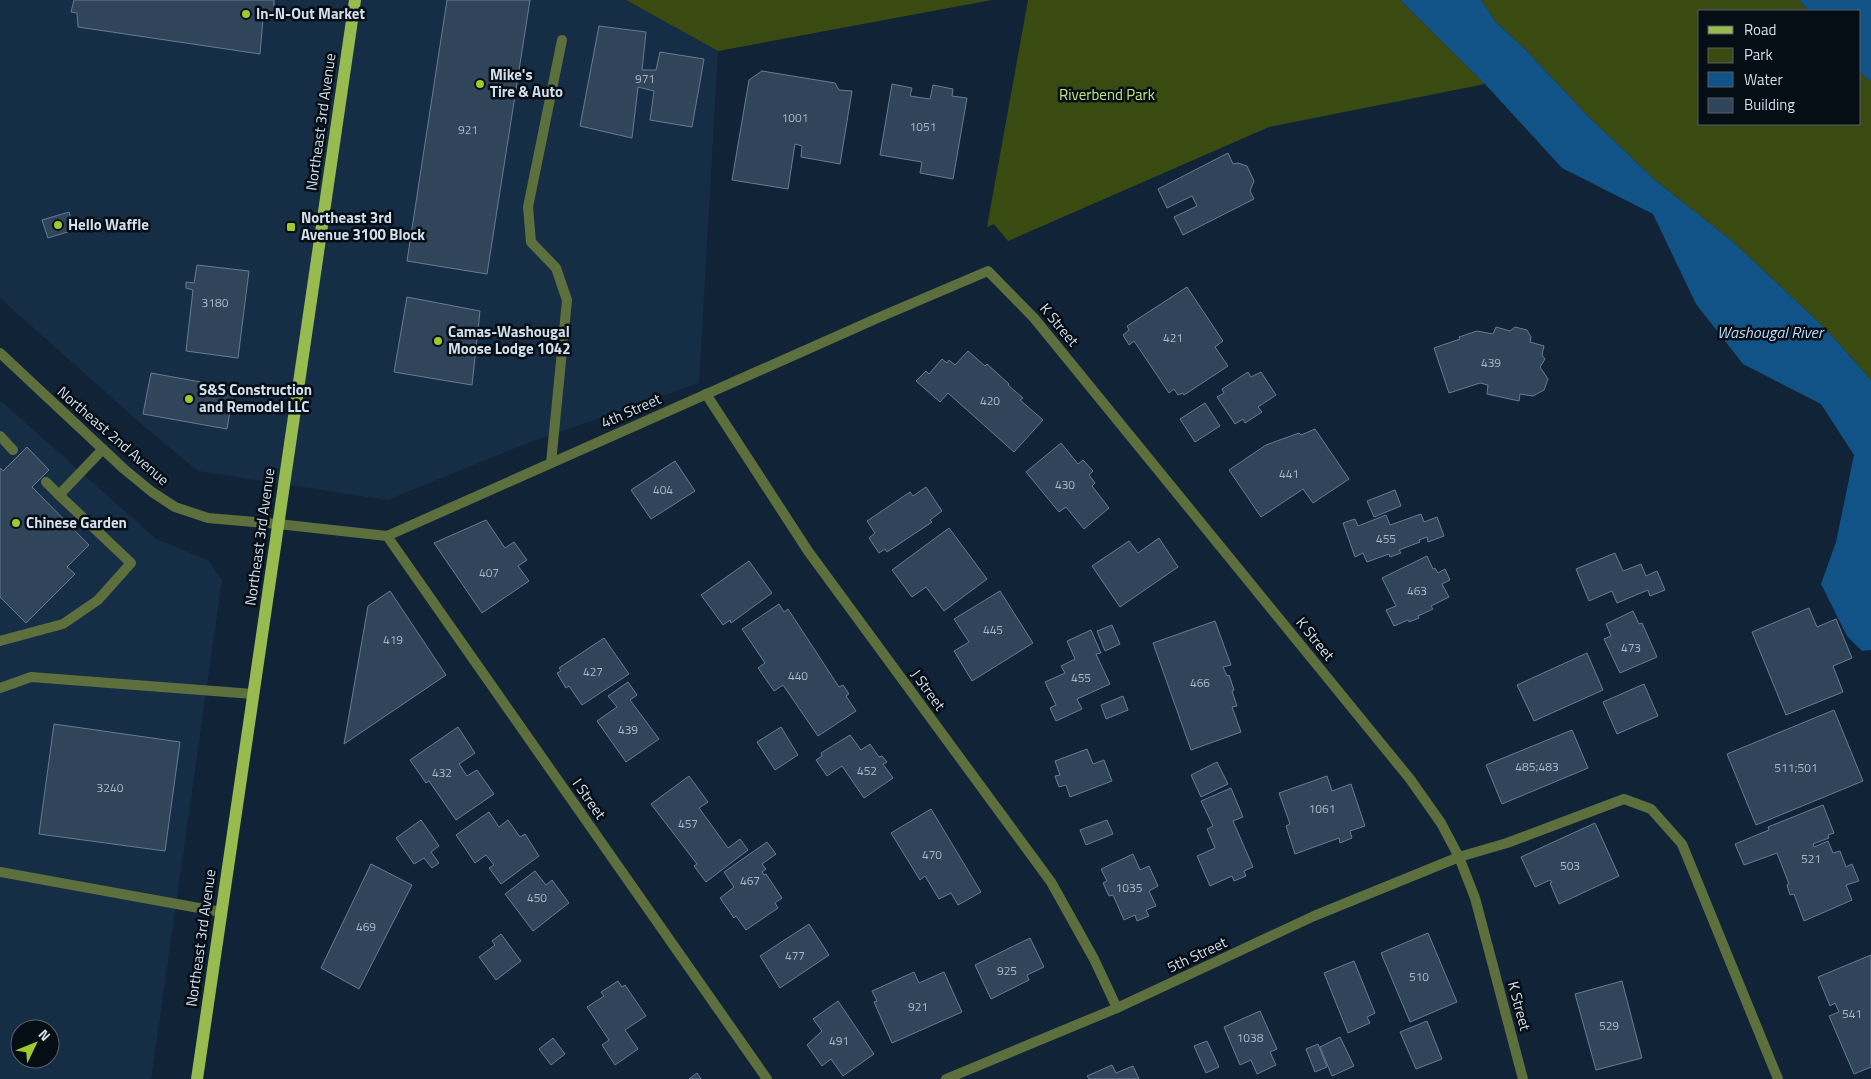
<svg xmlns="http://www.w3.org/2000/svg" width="1871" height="1079" font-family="'Titillium Web',sans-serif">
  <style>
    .built { fill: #152e46; fill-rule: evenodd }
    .green { fill: #3a4b12 }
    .water { fill: #115287 }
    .building { fill: #304559; stroke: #667c93 }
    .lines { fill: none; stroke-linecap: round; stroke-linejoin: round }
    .service { stroke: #5d6f3d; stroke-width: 10 }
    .minor { stroke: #5d6f3d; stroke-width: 10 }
    .tertiary { stroke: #5d6f3d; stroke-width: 10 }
    .primary { stroke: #98bb4f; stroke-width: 12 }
    .poi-dot { fill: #9eca2f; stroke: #050d15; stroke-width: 2 }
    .labels { text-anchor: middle; stroke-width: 5; stroke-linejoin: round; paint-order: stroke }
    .number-label { font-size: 12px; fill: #aab8c7 }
    .poi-label { font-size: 15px; font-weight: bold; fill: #d3dfec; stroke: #050d15; text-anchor: start }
    .park-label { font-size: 15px; fill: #c1e67d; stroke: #050d15 }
    .street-label { font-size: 15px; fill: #d3dfec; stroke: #050d15 }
    .water-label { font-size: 16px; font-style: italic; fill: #badaf9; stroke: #050d15 }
  </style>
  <rect width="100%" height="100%" fill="#112437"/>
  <g class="built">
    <path d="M 0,0 L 626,0 L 718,51 L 699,383 L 528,443 L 387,500 L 198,471 L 146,428 L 0,298 Z"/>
    <path d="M 0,402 L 2,402 L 156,539 L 208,560 L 222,580 L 151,1079 L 0,1079 ZM 20,1029 L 50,1029 L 50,1059 L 20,1059 Z"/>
  </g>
  <g class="green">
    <path d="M 626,0 L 992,0 L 718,51 Z"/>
    <path d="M 1028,0 L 1400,0 L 1485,84 L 1269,127 L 1008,241 L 994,224 L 987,227 Z"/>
    <path d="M 1481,0 L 1799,0 L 1809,11 L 1700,11 L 1700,124 L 1860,124 L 1860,72 L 1871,82 L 1871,380 L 1827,330 L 1731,240 L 1656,181 L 1586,114 L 1526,50 L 1495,21 Z"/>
  </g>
  <g class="water">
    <path d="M 1400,0 L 1481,0 L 1495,21 L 1526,50 L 1586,114 L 1656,181 L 1731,240 L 1827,330 L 1871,380 L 1871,650 L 1862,651 L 1847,636 L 1821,584 L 1836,542 L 1854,455 L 1821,404 L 1743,364 L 1696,304 L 1653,214 L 1562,168 L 1485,84 Z"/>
    <path d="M 1799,0 L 1871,0 L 1871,82 L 1860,72 L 1860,11 L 1809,11 Z"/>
  </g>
  <g class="building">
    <path d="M 74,0 L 274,0 L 274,16 L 263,18 L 260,54 L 78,27 L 77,13 L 71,12 Z"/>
    <path d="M 447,0 L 530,0 L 487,274 L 407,261 Z"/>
    <path d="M 599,26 L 646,32 L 642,70 L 656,70 L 660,52 L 704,59 L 692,127 L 650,120 L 654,91 L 638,87 L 632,138 L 580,126 Z"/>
    <path d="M 762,71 L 835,83 L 839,90 L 852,91 L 840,164 L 801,157 L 802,146 L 795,144 L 788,189 L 732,180 L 749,80 Z"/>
    <path d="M 892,84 L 912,88 L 910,96 L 930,99 L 933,85 L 953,89 L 952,96 L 967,98 L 953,179 L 920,173 L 922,162 L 880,155 Z"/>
    <path d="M 1228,153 L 1233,164 L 1238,163 L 1247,166 L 1254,181 L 1250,191 L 1254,199 L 1183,235 L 1174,217 L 1197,206 L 1192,196 L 1167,208 L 1158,189 Z"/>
    <path d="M 69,212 L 74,230 L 48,238 L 42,220 Z"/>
    <path d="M 197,265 L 249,271 L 238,358 L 186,351 L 193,290 L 186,288 L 186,282 L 194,283 Z"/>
    <path d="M 1187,287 L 1223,341 L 1215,347 L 1228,366 L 1184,395 L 1183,393 L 1178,395 L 1174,389 L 1169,393 L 1134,341 L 1129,345 L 1123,335 L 1129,330 L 1127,326 Z"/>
    <path d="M 407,297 L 480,311 L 472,385 L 394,372 Z"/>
    <path d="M 1496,327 L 1510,331 L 1515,327 L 1527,330 L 1531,337 L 1530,342 L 1544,346 L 1542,355 L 1545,359 L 1540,367 L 1548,379 L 1544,390 L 1533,396 L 1520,394 L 1519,401 L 1487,394 L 1488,385 L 1480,383 L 1449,393 L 1434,348 L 1460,339 L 1459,337 L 1477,331 L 1493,334 Z"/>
    <path d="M 968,351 L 985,366 L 987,364 L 1009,384 L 1008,385 L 1023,398 L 1020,400 L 1043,420 L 1014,452 L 948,393 L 940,402 L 916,381 L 926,371 L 929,374 L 942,359 L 947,363 L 949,360 L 955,365 Z"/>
    <path d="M 1248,372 L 1251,377 L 1261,372 L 1276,395 L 1258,407 L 1262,412 L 1245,423 L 1243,419 L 1235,424 L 1217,397 L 1224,393 L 1222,389 Z"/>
    <path d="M 151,373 L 234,388 L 227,429 L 143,414 Z"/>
    <path d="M 1205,403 L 1220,426 L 1195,442 L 1180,419 Z"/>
    <path d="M 1315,429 L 1349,479 L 1313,503 L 1303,489 L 1261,517 L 1229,470 L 1266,445 L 1299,433 L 1301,435 Z"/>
    <path d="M 1061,443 L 1078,464 L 1083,460 L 1093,471 L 1089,475 L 1095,483 L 1092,486 L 1109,508 L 1084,529 L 1066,507 L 1059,512 L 1026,472 Z"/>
    <path d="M 27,447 L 49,470 L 32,487 L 89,545 L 67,567 L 75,574 L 26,623 L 0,597 L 0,468 L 3,471 Z"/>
    <path d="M 675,461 L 695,491 L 651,519 L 631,490 Z"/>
    <path d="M 926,487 L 942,511 L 930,520 L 932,522 L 887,552 L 885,549 L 879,553 L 869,538 L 875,533 L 867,521 L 910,492 L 913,496 Z"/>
    <path d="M 1395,490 L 1401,506 L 1374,517 L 1367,501 Z"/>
    <path d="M 1421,514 L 1424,522 L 1437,517 L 1444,536 L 1428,542 L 1427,537 L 1419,540 L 1420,542 L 1399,550 L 1401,553 L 1390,557 L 1389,554 L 1367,562 L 1363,553 L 1355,557 L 1343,523 L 1355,519 L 1358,526 L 1386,515 L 1390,525 Z"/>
    <path d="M 486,520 L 505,548 L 514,542 L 527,560 L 518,566 L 529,581 L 482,613 L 434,543 Z"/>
    <path d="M 949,528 L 987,579 L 944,611 L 926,587 L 912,597 L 892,570 Z"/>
    <path d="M 1159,538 L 1178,567 L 1120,607 L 1092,566 L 1129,541 L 1138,553 Z"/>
    <path d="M 1615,553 L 1623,571 L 1641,564 L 1646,576 L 1657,571 L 1665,590 L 1650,596 L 1648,590 L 1617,603 L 1612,591 L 1589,601 L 1576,569 Z"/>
    <path d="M 1427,556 L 1433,569 L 1435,568 L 1438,573 L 1445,569 L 1450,580 L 1442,584 L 1449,597 L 1431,606 L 1433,609 L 1418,616 L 1419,618 L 1409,622 L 1408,620 L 1394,626 L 1386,610 L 1396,606 L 1382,578 Z"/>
    <path d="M 749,561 L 772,593 L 731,623 L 730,620 L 723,625 L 701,595 Z"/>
    <path d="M 390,591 L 446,675 L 344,744 L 368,606 Z"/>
    <path d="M 1000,591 L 1033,643 L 972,681 L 954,651 L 969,642 L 954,619 Z"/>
    <path d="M 779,604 L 784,612 L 788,609 L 839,687 L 843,685 L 849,694 L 846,696 L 856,711 L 818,736 L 783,685 L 774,691 L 758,668 L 765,663 L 742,629 Z"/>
    <path d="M 1809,608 L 1817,627 L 1836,619 L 1852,658 L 1833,666 L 1843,692 L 1786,715 L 1752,632 Z"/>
    <path d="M 1633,611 L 1639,624 L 1642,623 L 1657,657 L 1620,673 L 1604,639 L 1611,636 L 1606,624 Z"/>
    <path d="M 1215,621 L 1231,665 L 1223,667 L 1227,676 L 1229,675 L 1234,690 L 1232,691 L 1237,706 L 1232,707 L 1241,732 L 1191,750 L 1153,643 Z"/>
    <path d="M 1112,625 L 1120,644 L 1105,651 L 1097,631 Z"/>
    <path d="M 1091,630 L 1101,653 L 1096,654 L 1110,684 L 1077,699 L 1082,709 L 1056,721 L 1050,708 L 1056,705 L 1045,682 L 1065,673 L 1061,666 L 1075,659 L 1067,641 Z"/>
    <path d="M 604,638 L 629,674 L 582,705 L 569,686 L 566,688 L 557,673 L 561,671 L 559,668 Z"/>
    <path d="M 1587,653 L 1603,690 L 1534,721 L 1517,685 Z"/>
    <path d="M 628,682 L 637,695 L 630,700 L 659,739 L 626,762 L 597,721 L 617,707 L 608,696 Z"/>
    <path d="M 1644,684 L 1658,716 L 1617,734 L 1603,702 Z"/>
    <path d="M 1123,696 L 1128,710 L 1106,719 L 1101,705 Z"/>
    <path d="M 1834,710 L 1863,781 L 1756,825 L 1727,754 Z"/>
    <path d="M 54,724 L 180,742 L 165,851 L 39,834 Z"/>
    <path d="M 458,727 L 475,753 L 459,764 L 467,776 L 477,770 L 494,794 L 456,820 L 429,781 L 426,783 L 410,760 Z"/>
    <path d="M 781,727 L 798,755 L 775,770 L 757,742 Z"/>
    <path d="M 1572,730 L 1588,768 L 1502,804 L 1486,765 Z"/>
    <path d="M 850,735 L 861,750 L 870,744 L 879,757 L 882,756 L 887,762 L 883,764 L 893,778 L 864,798 L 842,766 L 827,776 L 816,760 L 822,756 L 821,753 Z"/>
    <path d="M 1087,749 L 1093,764 L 1104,760 L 1112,781 L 1070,797 L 1066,785 L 1059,787 L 1055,776 L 1060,775 L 1055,761 Z"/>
    <path d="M 1217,762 L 1228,784 L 1201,797 L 1191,775 Z"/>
    <path d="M 689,776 L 708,802 L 699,808 L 728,848 L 740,839 L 748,850 L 706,882 L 694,866 L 697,864 L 651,804 Z"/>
    <path d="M 1327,776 L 1332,791 L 1351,784 L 1365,826 L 1350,831 L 1352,838 L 1340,843 L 1339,838 L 1295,854 L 1286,826 L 1290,824 L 1279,793 Z"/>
    <path d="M 1231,788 L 1243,817 L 1233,821 L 1253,867 L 1244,871 L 1246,876 L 1234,881 L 1232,876 L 1210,886 L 1197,856 L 1215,848 L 1207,829 L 1213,826 L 1201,801 Z"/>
    <path d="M 1823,805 L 1834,833 L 1828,835 L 1829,838 L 1813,844 L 1814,847 L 1828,841 L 1833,853 L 1840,851 L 1846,867 L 1852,864 L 1859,881 L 1846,885 L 1852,900 L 1804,921 L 1794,894 L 1790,895 L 1787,885 L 1789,884 L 1777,853 L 1744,865 L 1735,844 L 1769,830 L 1768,827 Z"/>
    <path d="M 931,809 L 981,892 L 958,905 L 951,893 L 939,899 L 925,876 L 920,880 L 891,833 Z"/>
    <path d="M 489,812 L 499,827 L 508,820 L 520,837 L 525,834 L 539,856 L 501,884 L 489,868 L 494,865 L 486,855 L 475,863 L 456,835 Z"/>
    <path d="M 421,820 L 439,846 L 431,852 L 439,863 L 432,868 L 424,858 L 414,864 L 396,838 Z"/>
    <path d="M 1107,820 L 1113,834 L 1086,845 L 1080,830 Z"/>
    <path d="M 1595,823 L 1619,876 L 1559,904 L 1550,883 L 1552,882 L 1550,880 L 1535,887 L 1521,857 Z"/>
    <path d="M 767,842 L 776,854 L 762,864 L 766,869 L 762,872 L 764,875 L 766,874 L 782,898 L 775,903 L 778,908 L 746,930 L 736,916 L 734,918 L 720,898 L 734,887 L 724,872 Z"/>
    <path d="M 1133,854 L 1140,870 L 1149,866 L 1158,886 L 1149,891 L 1156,906 L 1146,910 L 1149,916 L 1137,921 L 1135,915 L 1124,920 L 1113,895 L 1109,896 L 1103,883 L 1107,881 L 1101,869 Z"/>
    <path d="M 371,864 L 412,885 L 359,989 L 321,968 Z"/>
    <path d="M 535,871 L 546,885 L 552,880 L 569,903 L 533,931 L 505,894 Z"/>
    <path d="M 809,924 L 829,955 L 780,988 L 760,956 Z"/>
    <path d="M 1428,933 L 1457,1002 L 1410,1022 L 1381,953 Z"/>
    <path d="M 501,934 L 521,961 L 496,980 L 479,957 L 495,945 L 492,941 Z"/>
    <path d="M 1030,938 L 1044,967 L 1027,975 L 1029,980 L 991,999 L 975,965 Z"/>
    <path d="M 1871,955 L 1871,1067 L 1854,1074 L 1829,1016 L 1839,1012 L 1835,1003 L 1830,1006 L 1818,977 Z"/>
    <path d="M 1354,961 L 1375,1013 L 1367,1017 L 1370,1023 L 1348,1033 L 1324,973 Z"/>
    <path d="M 914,972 L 919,983 L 944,972 L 962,1012 L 892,1043 L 874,1002 L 877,1001 L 872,991 Z"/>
    <path d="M 618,981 L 622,987 L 625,985 L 646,1016 L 625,1030 L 638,1049 L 615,1065 L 602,1045 L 609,1040 L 587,1007 L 604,996 L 601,992 Z"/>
    <path d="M 1622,981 L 1642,1058 L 1596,1070 L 1575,994 Z"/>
    <path d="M 838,1001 L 874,1054 L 843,1076 L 831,1059 L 822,1066 L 807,1045 L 822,1031 L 813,1019 Z"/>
    <path d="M 1260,1011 L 1277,1049 L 1270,1052 L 1276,1065 L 1257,1074 L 1251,1060 L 1240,1065 L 1224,1027 Z"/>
    <path d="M 1427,1021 L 1442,1059 L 1416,1069 L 1400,1032 Z"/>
    <path d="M 1340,1037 L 1354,1066 L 1332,1076 L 1320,1047 Z"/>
    <path d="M 553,1038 L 565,1054 L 551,1065 L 539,1049 Z"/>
    <path d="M 1207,1041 L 1219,1067 L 1206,1073 L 1194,1046 Z"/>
    <path d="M 1318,1044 L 1327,1067 L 1315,1072 L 1306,1049 Z"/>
    <path d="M 1112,1065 L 1116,1073 L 1133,1066 L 1139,1079 L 1089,1079 L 1087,1076 Z"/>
    <path d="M 697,1073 L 701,1079 L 689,1079 Z"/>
  </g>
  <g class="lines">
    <g class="service">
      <path d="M 0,436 L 13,450"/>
      <path d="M 551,463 L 567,300 L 556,268 L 531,242 L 528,207 L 562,40"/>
      <path d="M 46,482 L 59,495"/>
      <path d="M 0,641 L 63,624 L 98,600 L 131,563 L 59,495 L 103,449"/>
      <path d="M 0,688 L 31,677 L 253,694"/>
      <path d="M 0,872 L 221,912"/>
    </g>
    <g class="minor">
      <path d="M 706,394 L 808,551 L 1051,882 L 1094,959 L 1117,1008"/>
      <path d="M 278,524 L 387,536 L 880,317 L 988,271 L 1034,318 L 1410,779 L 1441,823 L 1459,857 L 1475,898 L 1523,1079"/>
      <path d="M 387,536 L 767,1079"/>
      <path d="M 946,1079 L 1117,1008 L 1314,916 L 1459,857 L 1507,843 L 1624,799 L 1651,809 L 1682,844 L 1778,1079"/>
    </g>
    <path class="tertiary" d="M 0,353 L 124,469 L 152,492 L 175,507 L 208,518 L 278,524"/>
    <path class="primary" d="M 197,1079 L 355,0"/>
  </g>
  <g class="poi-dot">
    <circle cx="246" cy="14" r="5"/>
    <circle cx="480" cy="84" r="5"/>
    <circle cx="58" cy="225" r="5"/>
    <rect x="286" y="222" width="10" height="10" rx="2.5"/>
    <circle cx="438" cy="341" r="5"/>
    <circle cx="189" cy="399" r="5"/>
    <circle cx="16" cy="523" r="5"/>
  </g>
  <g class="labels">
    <g class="number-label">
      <text x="645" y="83">971</text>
      <text x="795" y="122">1001</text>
      <text x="923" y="131">1051</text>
      <text x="468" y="134">921</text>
      <text x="215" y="307">3180</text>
      <text x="1173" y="342">421</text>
      <text x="1491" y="367">439</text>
      <text x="990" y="405">420</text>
      <text x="1289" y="478">441</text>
      <text x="1065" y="489">430</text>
      <text x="663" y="494">404</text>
      <text x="1386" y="543">455</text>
      <text x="489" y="577">407</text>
      <text x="1417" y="595">463</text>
      <text x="993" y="634">445</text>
      <text x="393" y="644">419</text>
      <text x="1631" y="652">473</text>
      <text x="593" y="676">427</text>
      <text x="798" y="680">440</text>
      <text x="1081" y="682">455</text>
      <text x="1200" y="687">466</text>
      <text x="628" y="734">439</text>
      <text x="1537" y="771">485;483</text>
      <text x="1796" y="772">511;501</text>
      <text x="867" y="775">452</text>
      <text x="442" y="777">432</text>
      <text x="110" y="792">3240</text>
      <text x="1322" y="813">1061</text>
      <text x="688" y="828">457</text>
      <text x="932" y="859">470</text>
      <text x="1811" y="863">521</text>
      <text x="1570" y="870">503</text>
      <text x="750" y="885">467</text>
      <text x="1129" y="892">1035</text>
      <text x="537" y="902">450</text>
      <text x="366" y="931">469</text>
      <text x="795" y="960">477</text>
      <text x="1007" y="975">925</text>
      <text x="1419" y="981">510</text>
      <text x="918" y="1011">921</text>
      <text x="1852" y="1018">541</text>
      <text x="1609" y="1030">529</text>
      <text x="1250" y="1042">1038</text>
      <text x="839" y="1045">491</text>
    </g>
    <g class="poi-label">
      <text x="256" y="19">In-N-Out Market</text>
      <text x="490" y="80">Mike's<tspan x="490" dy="17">Tire &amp; Auto</tspan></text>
      <text x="301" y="223">Northeast 3rd<tspan x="301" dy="17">Avenue 3100 Block</tspan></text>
      <text x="68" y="230">Hello Waffle</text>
      <text x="448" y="337">Camas-Washougal<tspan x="448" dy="17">Moose Lodge 1042</tspan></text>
      <text x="199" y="395">S&amp;S Construction<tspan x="199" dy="17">and Remodel LLC</tspan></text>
      <text x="26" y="528">Chinese Garden</text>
    </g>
    <g class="park-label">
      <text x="1107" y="100">Riverbend Park</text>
    </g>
    <g class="street-label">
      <text transform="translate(321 122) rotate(-82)" y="5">Northeast 3rd Avenue</text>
      <text transform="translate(1059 325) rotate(50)" y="5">K Street</text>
      <text transform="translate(631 411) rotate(-24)" y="5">4th Street</text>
      <text transform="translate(113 436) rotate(41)" y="5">Northeast 2nd Avenue</text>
      <text transform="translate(260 537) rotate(-82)" y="5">Northeast 3rd Avenue</text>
      <text transform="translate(1315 639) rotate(51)" y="5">K Street</text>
      <text transform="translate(928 690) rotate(54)" y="5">J Street</text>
      <text transform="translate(589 799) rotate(55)" y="5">I Street</text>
      <text transform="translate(201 938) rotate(-82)" y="5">Northeast 3rd Avenue</text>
      <text transform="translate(1197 955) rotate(-25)" y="5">5th Street</text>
      <text transform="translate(1519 1006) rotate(75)" y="5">K Street</text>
    </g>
    <g class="water-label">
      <text x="1770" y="338">Washougal River</text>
    </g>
  </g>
  <rect x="1698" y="10" width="162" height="115" fill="#050d15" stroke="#57616b"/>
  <rect x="1708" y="26" width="25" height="8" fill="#98bb4f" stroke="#57616b"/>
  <text x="1744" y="35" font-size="15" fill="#d3dfec">Road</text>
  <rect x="1708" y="48" width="25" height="15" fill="#3a4b12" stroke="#57616b"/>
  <text x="1744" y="60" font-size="15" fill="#d3dfec">Park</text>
  <rect x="1708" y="72" width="25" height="15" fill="#115287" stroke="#57616b"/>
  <text x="1744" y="85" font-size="15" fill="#d3dfec">Water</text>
  <rect x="1708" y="98" width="25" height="15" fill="#304559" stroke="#57616b"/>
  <text x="1744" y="110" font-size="15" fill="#d3dfec">Building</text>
  <g transform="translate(35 1044) rotate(47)"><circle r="24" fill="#050d15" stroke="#57616b"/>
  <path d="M0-4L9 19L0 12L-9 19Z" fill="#9eca2f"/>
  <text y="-8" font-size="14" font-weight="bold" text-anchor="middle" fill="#d3dfec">N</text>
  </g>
</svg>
